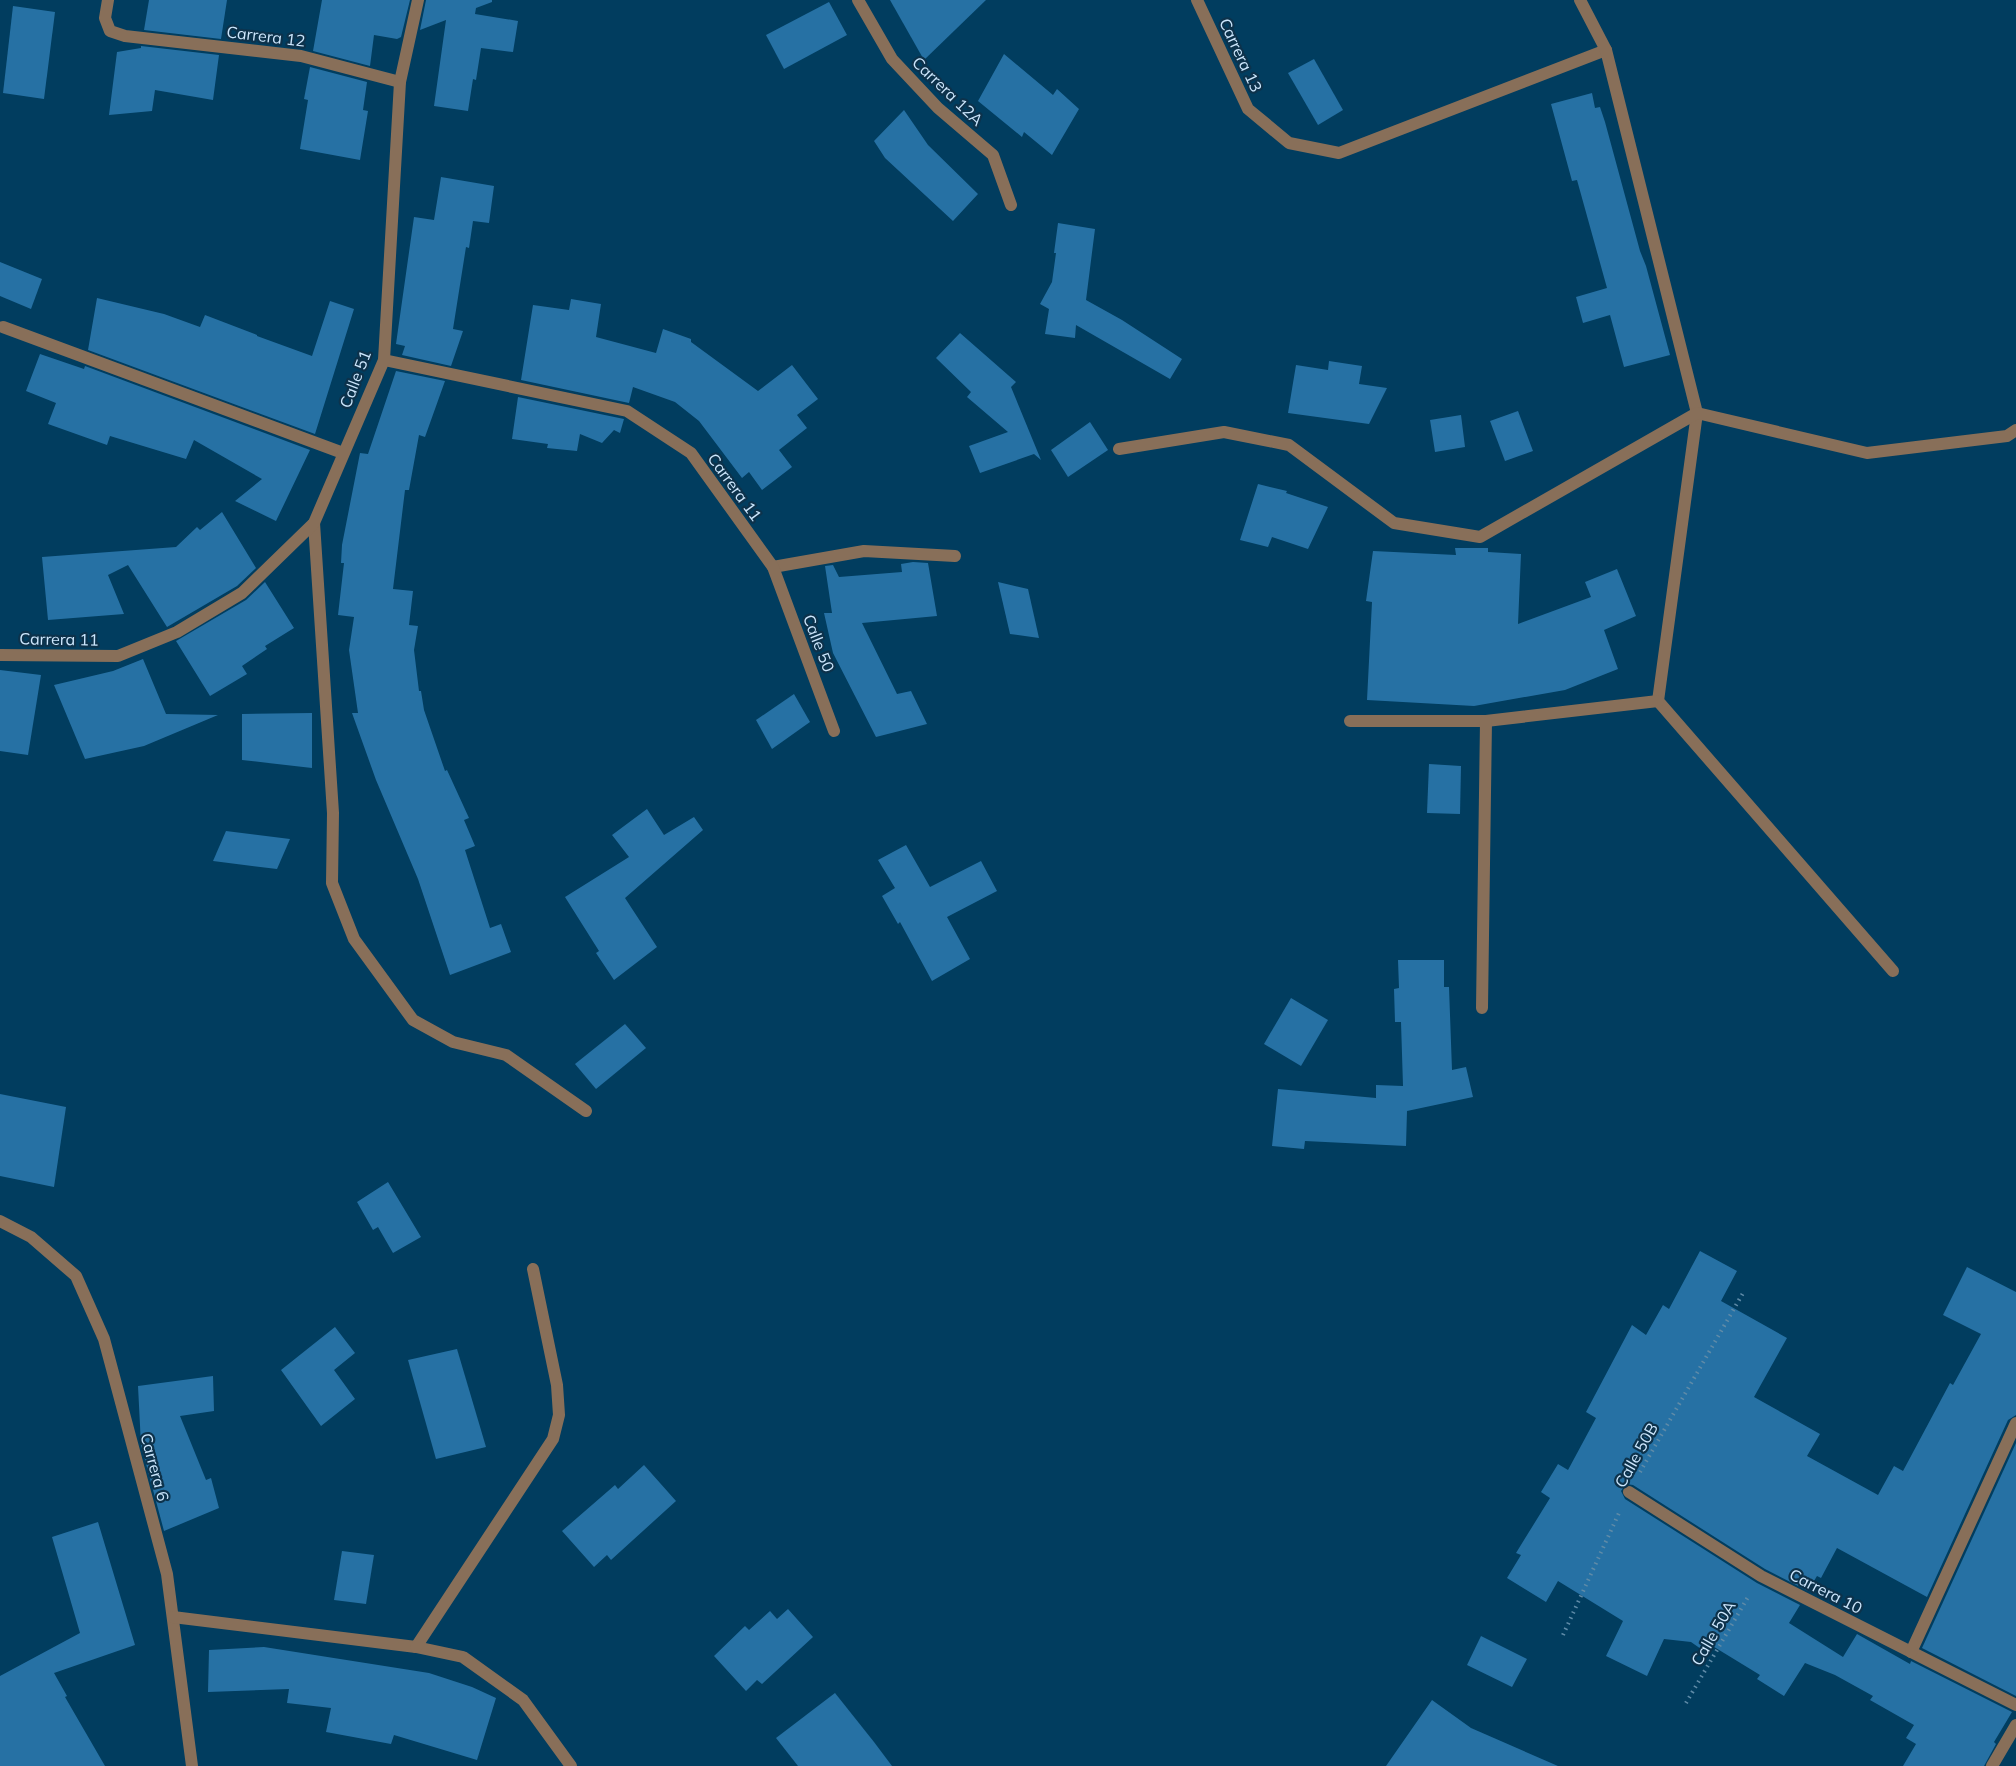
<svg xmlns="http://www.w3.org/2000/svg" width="2016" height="1766" font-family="Mulish,sans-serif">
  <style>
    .building { fill: #2671a4 }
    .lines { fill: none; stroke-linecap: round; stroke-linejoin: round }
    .path { stroke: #5f8ba8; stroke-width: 4; stroke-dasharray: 1.5 4.5; stroke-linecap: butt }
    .lane { stroke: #886f59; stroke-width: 12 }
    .street { stroke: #886f59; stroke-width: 12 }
    .labels { text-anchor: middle; stroke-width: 4.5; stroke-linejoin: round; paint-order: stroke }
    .street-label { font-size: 16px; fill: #cde7fd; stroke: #0d324b }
  </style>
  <rect width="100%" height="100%" fill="#013d5f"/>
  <g class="building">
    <path d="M 149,0 L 227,0 L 221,39 L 144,30 Z"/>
    <path d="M 322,0 L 410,0 L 401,37 L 397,39 L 374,35 L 370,66 L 313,51 Z"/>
    <path d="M 426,0 L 492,0 L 492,2 L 476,8 L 475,14 L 518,21 L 513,52 L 481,48 L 476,80 L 473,79 L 468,111 L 434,106 L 446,20 L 420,30 Z"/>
    <path d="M 890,0 L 986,0 L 924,60 Z"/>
    <path d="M 829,2 L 847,35 L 784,69 L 766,35 Z"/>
    <path d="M 13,6 L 55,12 L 44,99 L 3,93 Z"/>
    <path d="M 141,46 L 219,55 L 213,100 L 155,90 L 152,111 L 109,115 L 117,52 L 141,48 Z"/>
    <path d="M 1004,54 L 1053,95 L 1057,89 L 1079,109 L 1052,155 L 1024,132 L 1022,137 L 978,101 Z"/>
    <path d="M 1314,59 L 1343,110 L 1318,125 L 1288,73 Z"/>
    <path d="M 310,67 L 367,82 L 363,110 L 368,111 L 360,160 L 300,149 L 308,100 L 304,99 Z"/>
    <path d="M 1592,93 L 1595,108 L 1600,107 L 1605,122 L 1640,251 L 1646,266 L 1670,355 L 1624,367 L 1610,315 L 1583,323 L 1576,297 L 1607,288 L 1577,180 L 1572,181 L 1551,104 Z"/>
    <path d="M 904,110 L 928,145 L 978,194 L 953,221 L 885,158 L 874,141 Z"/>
    <path d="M 441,177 L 494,186 L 489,223 L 473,221 L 469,248 L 466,247 L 453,329 L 463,331 L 451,366 L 402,355 L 405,346 L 396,344 L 414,217 L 434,220 Z"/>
    <path d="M 1058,223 L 1095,229 L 1086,300 L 1122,320 L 1182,359 L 1170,379 L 1076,325 L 1075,338 L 1045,334 L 1049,309 L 1040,304 L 1052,282 L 1056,253 L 1054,253 Z"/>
    <path d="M 0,262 L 42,279 L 31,309 L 0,296 Z"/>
    <path d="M 97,298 L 164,314 L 200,327 L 205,315 L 257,335 L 257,336 L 312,356 L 330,301 L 354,309 L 315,434 L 88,350 Z"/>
    <path d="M 571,299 L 601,304 L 596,337 L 656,353 L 663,329 L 691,339 L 691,342 L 758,391 L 792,365 L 818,399 L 797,415 L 807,428 L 779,450 L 792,467 L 762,490 L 749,472 L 742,478 L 699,421 L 675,402 L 633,387 L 629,403 L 521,380 L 533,305 L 569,310 Z"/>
    <path d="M 960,333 L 1016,382 L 1011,387 L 1041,460 L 1034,454 L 980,473 L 969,446 L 1008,432 L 967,397 L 971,392 L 936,358 Z"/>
    <path d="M 40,354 L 84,369 L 85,366 L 310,450 L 276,521 L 235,501 L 262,479 L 194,440 L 186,459 L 110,436 L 107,445 L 48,424 L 56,403 L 26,391 Z"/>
    <path d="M 1329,361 L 1362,366 L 1359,384 L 1387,388 L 1369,424 L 1288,413 L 1296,365 L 1328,370 Z"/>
    <path d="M 396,371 L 445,381 L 425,437 L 419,435 L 409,490 L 405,490 L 393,589 L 413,591 L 409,625 L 418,626 L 414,650 L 419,691 L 421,691 L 424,710 L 445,771 L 447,770 L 469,818 L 464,820 L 475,846 L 465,850 L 490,928 L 501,924 L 511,952 L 450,975 L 418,879 L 376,780 L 352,713 L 358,713 L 349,650 L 354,617 L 338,615 L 344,563 L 341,563 L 342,545 L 360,453 L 368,454 Z"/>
    <path d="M 518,397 L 624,419 L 620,433 L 614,430 L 602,443 L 580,434 L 577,451 L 547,448 L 548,444 L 512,439 Z"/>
    <path d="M 1518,411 L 1533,451 L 1505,461 L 1490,421 Z"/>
    <path d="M 1461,415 L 1465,447 L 1435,452 L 1430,420 Z"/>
    <path d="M 1090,422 L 1108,450 L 1068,477 L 1051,450 Z"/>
    <path d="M 1258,484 L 1287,491 L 1286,493 L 1328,507 L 1308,549 L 1272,537 L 1268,547 L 1240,540 Z"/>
    <path d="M 222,512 L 256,568 L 237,586 L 167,627 L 128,565 L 108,575 L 124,614 L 48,620 L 42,557 L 176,547 L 197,527 L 200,530 Z"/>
    <path d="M 1455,548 L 1488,548 L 1488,552 L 1521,554 L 1518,624 L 1591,597 L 1585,582 L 1617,569 L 1636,616 L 1604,630 L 1618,669 L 1565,690 L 1474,706 L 1367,700 L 1372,602 L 1366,601 L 1373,551 L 1456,555 Z"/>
    <path d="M 913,562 L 928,563 L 937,616 L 862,623 L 897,694 L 911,691 L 927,724 L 876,737 L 833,653 L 824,613 L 832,613 L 825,566 L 833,565 L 839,577 L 902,572 L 901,564 Z"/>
    <path d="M 265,582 L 294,628 L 265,646 L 267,649 L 242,666 L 247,674 L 210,696 L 176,641 L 246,600 Z"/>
    <path d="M 998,582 L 1028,589 L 1039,638 L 1010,634 Z"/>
    <path d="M 143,659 L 166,714 L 218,715 L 144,746 L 85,759 L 54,685 L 113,671 Z"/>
    <path d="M 0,670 L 41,675 L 28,755 L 0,751 Z"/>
    <path d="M 794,694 L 810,722 L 772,749 L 756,720 Z"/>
    <path d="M 312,713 L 312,768 L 242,760 L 242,714 Z"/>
    <path d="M 1429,764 L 1461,766 L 1460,814 L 1427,813 Z"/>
    <path d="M 647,809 L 664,835 L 694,817 L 703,830 L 625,898 L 657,947 L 614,980 L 596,953 L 599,951 L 565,897 L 629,857 L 612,835 Z"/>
    <path d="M 226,831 L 290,839 L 277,869 L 213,861 Z"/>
    <path d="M 906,845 L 930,887 L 981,861 L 997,891 L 947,917 L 970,959 L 932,981 L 900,922 L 898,924 L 882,896 L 895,888 L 878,860 Z"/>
    <path d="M 1398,960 L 1444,960 L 1444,987 L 1449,987 L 1452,1070 L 1466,1067 L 1473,1097 L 1407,1111 L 1406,1146 L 1305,1141 L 1304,1149 L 1272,1146 L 1278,1089 L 1376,1098 L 1376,1085 L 1403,1086 L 1401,1022 L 1395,1022 L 1394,989 L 1399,988 Z"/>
    <path d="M 1291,998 L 1328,1020 L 1301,1066 L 1264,1044 Z"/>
    <path d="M 625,1024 L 646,1048 L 596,1089 L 575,1064 Z"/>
    <path d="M 0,1094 L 66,1107 L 54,1187 L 0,1176 Z"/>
    <path d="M 388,1182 L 421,1237 L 393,1253 L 378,1227 L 373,1230 L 357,1202 Z"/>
    <path d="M 1700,1251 L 1737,1271 L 1721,1301 L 1787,1338 L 1754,1397 L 1820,1434 L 1807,1456 L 1878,1495 L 1894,1466 L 1903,1471 L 1950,1383 L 1953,1385 L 1981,1334 L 1943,1315 L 1967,1267 L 2016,1292 L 2016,1415 L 2008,1420 L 1927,1597 L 1837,1548 L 1821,1578 L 1817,1576 L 1808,1591 L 1765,1569 L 1633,1485 L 1626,1484 L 1621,1491 L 1625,1499 L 1757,1583 L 1800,1605 L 1789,1623 L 1843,1657 L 1857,1634 L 1910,1664 L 1911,1661 L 2012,1712 L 1994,1742 L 1996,1744 L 1984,1766 L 1903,1766 L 1916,1744 L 1906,1738 L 1914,1725 L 1870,1700 L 1873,1696 L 1835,1675 L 1805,1663 L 1784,1696 L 1757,1679 L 1760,1675 L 1706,1642 L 1701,1649 L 1691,1642 L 1664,1639 L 1647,1676 L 1606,1656 L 1623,1621 L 1558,1581 L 1546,1602 L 1507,1578 L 1521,1555 L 1516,1553 L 1550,1498 L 1541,1492 L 1558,1464 L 1568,1470 L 1596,1418 L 1586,1412 L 1632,1325 L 1646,1335 L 1663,1305 L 1669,1309 Z"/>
    <path d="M 335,1327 L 355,1353 L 334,1370 L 355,1399 L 321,1426 L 281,1370 Z"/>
    <path d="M 457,1349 L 486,1447 L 436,1459 L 408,1360 Z"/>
    <path d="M 213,1376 L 214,1411 L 180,1416 L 206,1480 L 211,1478 L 219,1508 L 164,1531 L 141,1445 L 138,1386 Z"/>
    <path d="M 2016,1443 L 2016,1696 L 1922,1648 Z"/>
    <path d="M 644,1465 L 676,1501 L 611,1560 L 607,1555 L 594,1567 L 562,1531 L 615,1485 L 618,1489 Z"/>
    <path d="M 98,1522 L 135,1645 L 54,1673 L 67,1696 L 65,1697 L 105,1766 L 0,1766 L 0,1676 L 80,1633 L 52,1537 Z"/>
    <path d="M 342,1551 L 374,1555 L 366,1604 L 334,1600 Z"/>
    <path d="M 788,1609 L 813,1637 L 762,1684 L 757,1680 L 746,1691 L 714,1656 L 745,1626 L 749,1630 L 770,1611 L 777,1619 Z"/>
    <path d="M 1481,1636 L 1527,1659 L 1512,1687 L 1467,1665 Z"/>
    <path d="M 264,1647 L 429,1673 L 472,1687 L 496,1698 L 477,1760 L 394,1735 L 391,1744 L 326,1732 L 331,1708 L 287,1703 L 289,1689 L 208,1692 L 209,1650 Z"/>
    <path d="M 835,1693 L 874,1742 L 892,1766 L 798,1766 L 776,1738 Z"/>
    <path d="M 1432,1700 L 1471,1728 L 1558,1766 L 1386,1766 Z"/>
  </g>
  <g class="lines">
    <g class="path">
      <path d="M 1640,1472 L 1743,1293"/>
      <path d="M 1563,1635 L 1619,1513"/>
      <path d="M 1686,1703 L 1748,1597"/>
    </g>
    <path class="lane" d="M 773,567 L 864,551 L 955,556"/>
    <g class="street">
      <path d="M 108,0 L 105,18 L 110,31 L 125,36 L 301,56 L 400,82"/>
      <path d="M 858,0 L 892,59 L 938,108 L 993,155 L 1011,205"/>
      <path d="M 1197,0 L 1248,109 L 1289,143 L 1339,153 L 1606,50"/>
      <path d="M 1580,0 L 1606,50 L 1697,413 L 1658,701 L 1893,971"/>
      <path d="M 3,327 L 343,453"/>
      <path d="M 384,360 L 627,411 L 691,453 L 773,567 L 834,731"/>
      <path d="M 1119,449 L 1224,432 L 1289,445 L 1394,523 L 1480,537 L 1697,413 L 1867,453 L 2007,436 L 2016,430"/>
      <path d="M 314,523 L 333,813 L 332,883 L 354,939 L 413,1020 L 453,1042 L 506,1055 L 586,1111"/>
      <path d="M 0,655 L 118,656 L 177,632 L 242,593 L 314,523 L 384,360 L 400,82 L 418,0"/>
      <path d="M 1350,721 L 1486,721 L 1658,701"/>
      <path d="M 1482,1008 L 1486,721"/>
      <path d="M 0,1221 L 31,1237 L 76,1276 L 104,1339 L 167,1574 L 192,1766"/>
      <path d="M 1629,1492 L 1761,1576 L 2016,1705"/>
      <path d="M 173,1617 L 416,1647 L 463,1657 L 523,1700 L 571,1766"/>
      <path d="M 416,1647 L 553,1439 L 559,1415 L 557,1385 L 533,1269"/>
      <path d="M 1911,1652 L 2016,1423"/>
      <path d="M 1992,1766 L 2016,1725"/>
    </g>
  </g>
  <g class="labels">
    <g class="street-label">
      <text transform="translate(266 36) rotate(7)" y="6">Carrera 12</text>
      <text transform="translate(1241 55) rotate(65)" y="6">Carrera 13</text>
      <text transform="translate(948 91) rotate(44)" y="6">Carrera 12A</text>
      <text transform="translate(355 379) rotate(-69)" y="6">Calle 51</text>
      <text transform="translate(735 487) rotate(54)" y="6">Carrera 11</text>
      <text transform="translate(59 639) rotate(1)" y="6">Carrera 11</text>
      <text transform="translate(819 643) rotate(69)" y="6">Calle 50</text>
      <text transform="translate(1636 1455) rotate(-61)" y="6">Calle 50B</text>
      <text transform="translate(155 1467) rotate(75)" y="6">Carrera 6</text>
      <text transform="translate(1826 1591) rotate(27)" y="6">Carrera 10</text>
      <text transform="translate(1713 1633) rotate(-60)" y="6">Calle 50A</text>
    </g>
  </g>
</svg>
